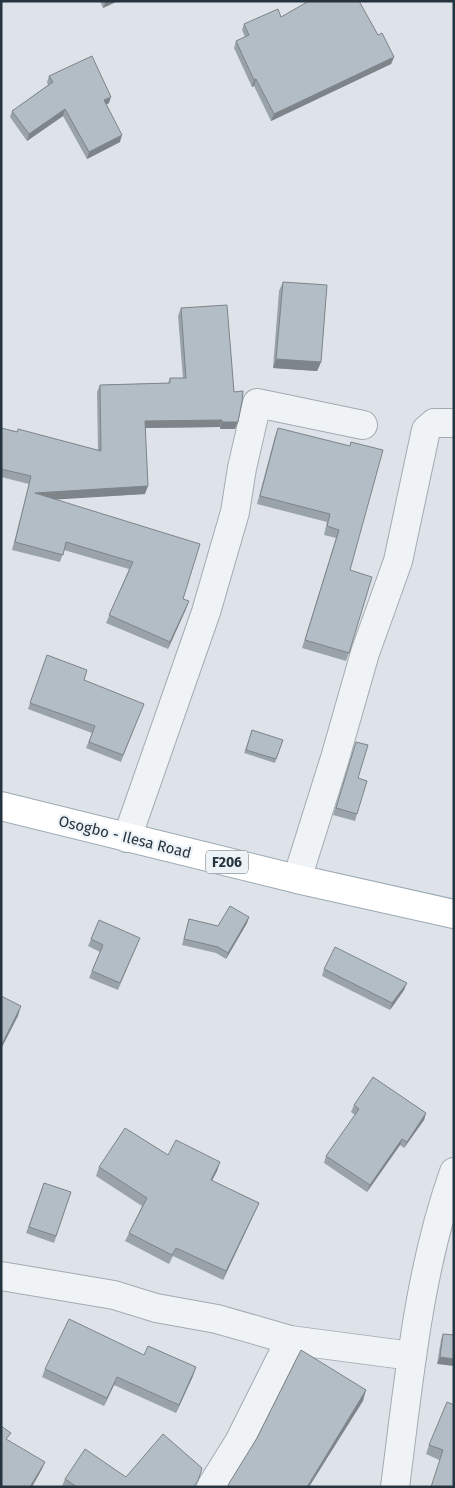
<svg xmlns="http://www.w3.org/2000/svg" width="455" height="1488" font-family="'Fira Sans',sans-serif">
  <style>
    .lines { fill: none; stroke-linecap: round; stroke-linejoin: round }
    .minor-casing { stroke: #a2abb2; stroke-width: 30 }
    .major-casing { stroke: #9baab4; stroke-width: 30 }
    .minor { stroke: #eff3f6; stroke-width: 28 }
    .major { stroke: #fff; stroke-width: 28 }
    .wall { fill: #9aa3a9 }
    .shaded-wall { fill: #7d848a }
    .building { fill: #b3bdc5; stroke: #7d848a }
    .labels { text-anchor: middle; stroke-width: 4.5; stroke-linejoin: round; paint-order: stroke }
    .shield { fill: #ecf2f5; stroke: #616d76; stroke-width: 1 }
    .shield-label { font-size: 14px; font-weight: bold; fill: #25343f }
    .street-label { font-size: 15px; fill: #25343f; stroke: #ecf2f5 }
  </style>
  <rect width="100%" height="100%" fill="#dde3e8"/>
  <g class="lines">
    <defs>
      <g id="minor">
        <path d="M 127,838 L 206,612 L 235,512 L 242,468 L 257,403 L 363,425"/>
        <path d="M 297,879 L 335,758 L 365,653 L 398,561 L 426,430 L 434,423 L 454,423"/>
        <path d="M 1,1276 L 114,1295 L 156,1308 L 217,1319 L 290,1340 L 412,1356"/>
        <path d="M 211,1487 L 239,1442 L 290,1340"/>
        <path d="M 395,1487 C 409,1381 418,1273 454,1172"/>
      </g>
      <path id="major" d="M 1,806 L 297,879 L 454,914"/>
    </defs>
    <use href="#minor" class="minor-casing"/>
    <use href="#major" class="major-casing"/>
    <use href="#minor" class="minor"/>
    <use href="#major" class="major"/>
  </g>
  <g class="wall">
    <path d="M 100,1 L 118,1 L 103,8 Z"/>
    <path d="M 281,17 L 378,35 L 394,57 L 391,64 L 271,121 L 254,86 L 252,87 L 234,48 L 236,41 L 245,37 L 242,30 L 244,24 Z"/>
    <path d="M 49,76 L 109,103 L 106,105 L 120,142 L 87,159 L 63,116 L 27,141 L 10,117 L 12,111 L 48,85 L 47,82 Z"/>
    <path d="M 283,282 L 321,362 L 317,371 L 273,368 L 279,291 Z"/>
    <path d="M 181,308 L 235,429 L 220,429 L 220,427 L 145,428 L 145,494 L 55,499 L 183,599 L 186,609 L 168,649 L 106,623 L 129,569 L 64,550 L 60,562 L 12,550 L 29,484 L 1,477 L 1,428 L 98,450 L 97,392 L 100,385 L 168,383 L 170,378 L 183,378 L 178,316 Z"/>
    <path d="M 278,428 L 349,446 L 350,570 L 349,653 L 346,661 L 302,648 L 336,538 L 324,535 L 327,522 L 257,504 L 275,436 Z"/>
    <path d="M 47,655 L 84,680 L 144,704 L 121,762 L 86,748 L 92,733 L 28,709 Z"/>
    <path d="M 252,730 L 283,740 L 275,763 L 244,753 Z"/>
    <path d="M 354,749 L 358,778 L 357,814 L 355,821 L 333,815 Z"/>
    <path d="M 249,917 L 247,923 L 226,959 L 216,953 L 182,945 L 189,919 L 218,926 Z"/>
    <path d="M 140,938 L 118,990 L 89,978 L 100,952 L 88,946 L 91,939 Z"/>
    <path d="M 324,969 L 404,990 L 390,1010 L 322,976 Z"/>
    <path d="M 354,1105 L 426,1113 L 424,1120 L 404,1148 L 400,1145 L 367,1192 L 324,1163 L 326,1156 L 355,1115 L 351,1112 Z"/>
    <path d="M 168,1155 L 220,1162 L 217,1171 L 212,1181 L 259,1203 L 255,1212 L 223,1280 L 173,1256 L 169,1264 L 125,1241 L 129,1233 L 142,1206 L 96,1176 L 99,1167 Z"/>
    <path d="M 44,1183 L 71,1192 L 54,1243 L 26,1233 Z"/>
    <path d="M 443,1334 L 454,1335 L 437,1364 L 441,1340 Z"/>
    <path d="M 144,1355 L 193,1376 L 176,1413 L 114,1385 L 104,1406 L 42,1377 L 45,1369 Z"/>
    <path d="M 454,1405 L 454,1487 L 439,1460 L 426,1454 L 429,1445 Z"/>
    <path d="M 126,1477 L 196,1487 L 63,1487 L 62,1486 L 65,1479 Z"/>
  </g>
  <g class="shaded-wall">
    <path d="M 106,1 L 118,1 L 103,8 Z"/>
    <path d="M 394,57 L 391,64 L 271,121 L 274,114 Z"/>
    <path d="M 256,79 L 254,86 L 252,87 L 254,80 Z"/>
    <path d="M 111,97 L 109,103 L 101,107 L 104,100 Z"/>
    <path d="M 65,109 L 63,116 L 27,141 L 29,134 Z"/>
    <path d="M 122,135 L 120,142 L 87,159 L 89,152 Z"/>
    <path d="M 276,359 L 321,362 L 317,371 L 273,368 Z"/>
    <path d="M 222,420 L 220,427 L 142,428 L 145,421 Z"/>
    <path d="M 222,422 L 238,422 L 235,429 L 220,429 Z"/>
    <path d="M 148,486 L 145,494 L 33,501 L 35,493 Z"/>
    <path d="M 189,601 L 186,609 L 168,649 L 170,642 Z"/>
    <path d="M 249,917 L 247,923 L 226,959 L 228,953 Z"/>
    <path d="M 407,983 L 404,990 L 390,1010 L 392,1003 Z"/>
    <path d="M 21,1006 L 18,1016 L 1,1049 L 1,1046 Z"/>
    <path d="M 426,1113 L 424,1120 L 404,1148 L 407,1142 Z"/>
    <path d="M 402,1139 L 400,1145 L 367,1192 L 370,1185 Z"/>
    <path d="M 220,1162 L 217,1171 L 207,1189 L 211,1180 Z"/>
    <path d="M 259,1203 L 255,1212 L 223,1280 L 226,1271 Z"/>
    <path d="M 440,1357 L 454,1359 L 454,1366 L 437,1364 Z"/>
    <path d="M 196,1367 L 193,1376 L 176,1413 L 179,1405 Z"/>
    <path d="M 117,1377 L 114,1385 L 104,1406 L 107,1398 Z"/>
    <path d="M 366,1390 L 363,1401 L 309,1487 L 307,1487 Z"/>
    <path d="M 45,1462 L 42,1469 L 32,1487 L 30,1487 Z"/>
  </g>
  <g class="building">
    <path d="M 309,1 L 359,1 L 378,35 L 382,33 L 394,57 L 274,114 L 256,79 L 254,80 L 236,41 L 249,35 L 244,24 L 278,9 L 281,17 Z"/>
    <path d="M 92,56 L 111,97 L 104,100 L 122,135 L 89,152 L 65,109 L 29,134 L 12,111 L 53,82 L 49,76 Z"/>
    <path d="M 283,282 L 327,285 L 321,362 L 276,359 Z"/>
    <path d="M 227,305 L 234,392 L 243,391 L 242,401 L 238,422 L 222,422 L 222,420 L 145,421 L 148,486 L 35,493 L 200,544 L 183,599 L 189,601 L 170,642 L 109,615 L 133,562 L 66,542 L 63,555 L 15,542 L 31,476 L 1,469 L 1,428 L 17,432 L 18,429 L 101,451 L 100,385 L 170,383 L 170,378 L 186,378 L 181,308 Z"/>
    <path d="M 278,428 L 350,446 L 351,442 L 383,450 L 350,570 L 372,577 L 349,653 L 305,640 L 339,530 L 327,526 L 330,514 L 260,496 Z"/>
    <path d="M 47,655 L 87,670 L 84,680 L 144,704 L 123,755 L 89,742 L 95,726 L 30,703 Z"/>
    <path d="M 252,730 L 283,740 L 276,759 L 246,750 Z"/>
    <path d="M 356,742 L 368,745 L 358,778 L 367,781 L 357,814 L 336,808 Z"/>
    <path d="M 230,906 L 249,917 L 228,953 L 218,947 L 184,939 L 189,919 L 218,926 Z"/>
    <path d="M 99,920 L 140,938 L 120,983 L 92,971 L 103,945 L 91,939 Z"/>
    <path d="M 335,947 L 407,983 L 392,1003 L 324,969 Z"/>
    <path d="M 1,996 L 21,1006 L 1,1046 Z"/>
    <path d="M 373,1077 L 426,1113 L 407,1142 L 402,1139 L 370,1185 L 326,1156 L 359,1109 L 354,1105 Z"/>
    <path d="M 125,1128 L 168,1155 L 176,1140 L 220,1162 L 211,1180 L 259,1203 L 226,1271 L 176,1248 L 172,1255 L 129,1233 L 147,1198 L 99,1167 Z"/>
    <path d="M 44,1183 L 71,1192 L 56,1236 L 29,1227 Z"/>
    <path d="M 69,1319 L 144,1355 L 148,1346 L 196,1367 L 179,1405 L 117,1377 L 107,1398 L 45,1369 Z"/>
    <path d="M 443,1334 L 454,1335 L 454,1359 L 440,1357 Z"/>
    <path d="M 301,1350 L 366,1390 L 307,1487 L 231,1487 L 228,1485 L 257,1438 Z"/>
    <path d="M 447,1402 L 454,1405 L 454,1487 L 431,1487 L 443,1450 L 429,1445 Z"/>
    <path d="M 1,1426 L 11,1433 L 6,1439 L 45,1462 L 30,1487 L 1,1487 Z"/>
    <path d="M 163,1434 L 202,1468 L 198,1481 L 193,1487 L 77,1487 L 65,1479 L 85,1449 L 126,1477 Z"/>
  </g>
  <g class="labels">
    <rect class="shield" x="206" y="850.5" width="42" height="23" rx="4"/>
    <g class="shield-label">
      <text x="227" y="867">F206</text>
    </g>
    <g class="street-label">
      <text transform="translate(125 837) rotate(14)" y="5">Osogbo - Ilesa Road</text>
    </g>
  </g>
  <rect width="455" height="1488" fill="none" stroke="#25343f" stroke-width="5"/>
</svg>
